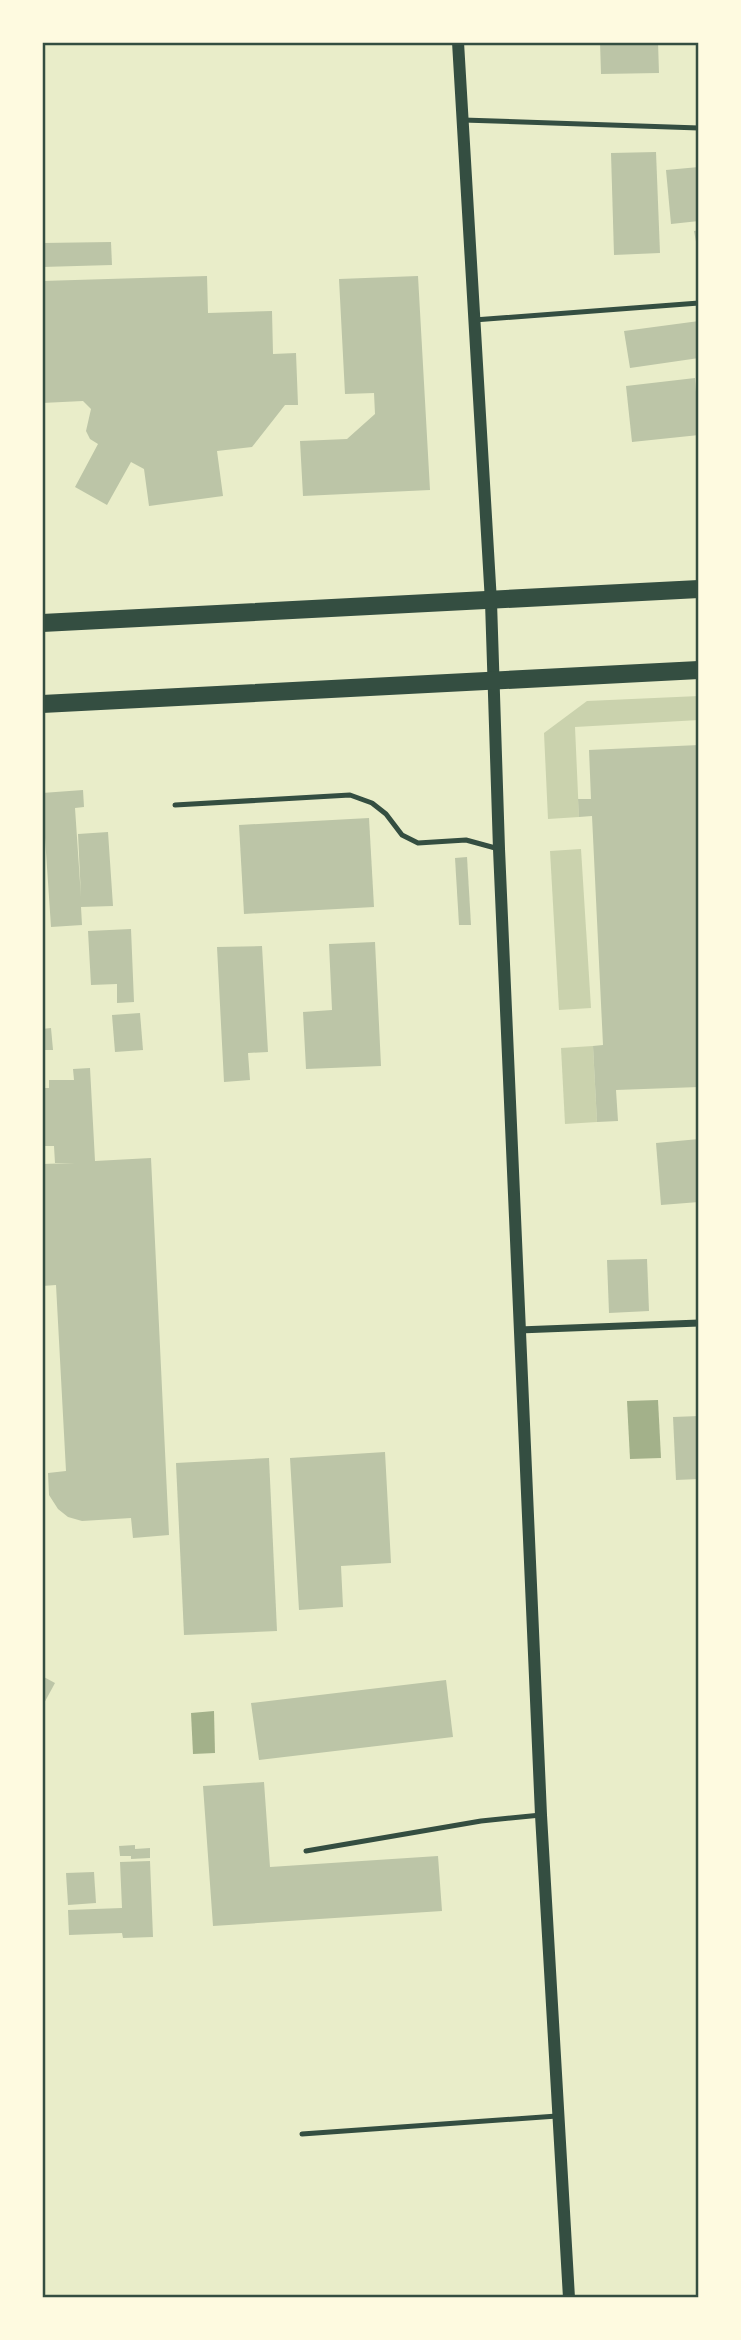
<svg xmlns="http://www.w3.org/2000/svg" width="741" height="2340" font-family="Karla,sans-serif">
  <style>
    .green { fill: #cad2ad }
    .water { fill: #a3b18a }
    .building { fill: #bcc5a7 }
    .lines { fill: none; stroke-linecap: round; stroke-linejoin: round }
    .service { stroke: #344e41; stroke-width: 5 }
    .minor { stroke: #344e41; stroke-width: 7 }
    .tertiary { stroke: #344e41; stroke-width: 12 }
    .primary { stroke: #344e41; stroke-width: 18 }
    .neatline { fill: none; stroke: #344e41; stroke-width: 2.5 }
  </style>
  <rect width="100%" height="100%" fill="#e9edc9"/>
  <g class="green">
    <path d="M 699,696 L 699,720 L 575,727 L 579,817 L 548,819 L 544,733 L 587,701 Z"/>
    <path d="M 581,849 L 591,1008 L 559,1010 L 550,851 Z"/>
    <path d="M 593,1046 L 597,1122 L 565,1124 L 561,1048 Z"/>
  </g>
  <g class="water">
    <path d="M 658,1400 L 661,1458 L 630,1459 L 627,1401 Z"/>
    <path d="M 214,1711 L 215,1753 L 193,1754 L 191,1713 Z"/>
  </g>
  <g class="building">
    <path d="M 600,42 L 658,42 L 659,73 L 601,74 Z"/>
    <path d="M 656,152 L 660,253 L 614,255 L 611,153 Z"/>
    <path d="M 699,167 L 699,221 L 671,224 L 666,170 Z"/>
    <path d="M 699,230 L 699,251 L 698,252 L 694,231 Z"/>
    <path d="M 111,242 L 112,265 L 42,267 L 42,243 Z"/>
    <path d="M 207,276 L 208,313 L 272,311 L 273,354 L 296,353 L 298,405 L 285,405 L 252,447 L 217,451 L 223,496 L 149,506 L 144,469 L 131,462 L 107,505 L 75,487 L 98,444 L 90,439 L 86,431 L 91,409 L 83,401 L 42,403 L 42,281 Z"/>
    <path d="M 418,276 L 430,490 L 303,496 L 300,441 L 347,439 L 375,414 L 374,393 L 345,394 L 339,279 Z"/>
    <path d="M 699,321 L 699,358 L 630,368 L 624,331 Z"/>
    <path d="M 695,378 L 699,435 L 632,442 L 626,386 Z"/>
    <path d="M 699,745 L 699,1087 L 616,1090 L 618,1121 L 597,1122 L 593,1046 L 603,1045 L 592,816 L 579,817 L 578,799 L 591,799 L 589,750 Z"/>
    <path d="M 83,790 L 84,807 L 75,808 L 81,897 L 78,834 L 108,832 L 113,906 L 81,907 L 82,925 L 51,927 L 42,793 Z"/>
    <path d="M 369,818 L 374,907 L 244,914 L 239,825 Z"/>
    <path d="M 467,857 L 471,925 L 459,925 L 455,858 Z"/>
    <path d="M 131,929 L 134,1002 L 117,1003 L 117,984 L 91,985 L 88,931 Z"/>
    <path d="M 375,942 L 381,1066 L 306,1069 L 303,1012 L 332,1010 L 329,944 Z"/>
    <path d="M 262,946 L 268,1052 L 248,1053 L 250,1080 L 224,1082 L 217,947 Z"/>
    <path d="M 140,1013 L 143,1050 L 115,1052 L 112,1015 Z"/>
    <path d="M 51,1028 L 53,1050 L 42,1050 L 42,1029 Z"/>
    <path d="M 90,1068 L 95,1161 L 151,1158 L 169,1535 L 133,1538 L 131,1518 L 82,1521 L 68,1517 L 58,1509 L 49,1495 L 48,1473 L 66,1471 L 56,1285 L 42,1286 L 42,1164 L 75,1163 L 55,1163 L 54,1146 L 42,1146 L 42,1088 L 49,1088 L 49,1080 L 74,1080 L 73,1069 Z"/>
    <path d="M 699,1139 L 699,1202 L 661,1205 L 656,1143 Z"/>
    <path d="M 647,1259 L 649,1311 L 609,1313 L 607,1260 Z"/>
    <path d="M 699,1416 L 699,1479 L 676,1480 L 673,1417 Z"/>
    <path d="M 385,1452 L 391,1563 L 341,1566 L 343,1607 L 299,1610 L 290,1458 Z"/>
    <path d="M 269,1458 L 277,1631 L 184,1635 L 176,1463 Z"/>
    <path d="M 42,1676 L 55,1683 L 42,1707 Z"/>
    <path d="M 446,1680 L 453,1737 L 259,1760 L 251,1703 Z"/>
    <path d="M 264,1782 L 270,1867 L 438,1856 L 442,1911 L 213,1926 L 203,1786 Z"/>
    <path d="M 135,1845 L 135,1849 L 150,1848 L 150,1858 L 131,1859 L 131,1856 L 120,1856 L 119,1846 Z"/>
    <path d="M 150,1861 L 153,1937 L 123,1938 L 122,1933 L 69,1935 L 68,1910 L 122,1908 L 120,1862 Z"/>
    <path d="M 94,1872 L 96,1903 L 68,1905 L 66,1873 Z"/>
  </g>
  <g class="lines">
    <g class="service">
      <path d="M 463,120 L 699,128"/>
      <path d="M 474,320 L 699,303"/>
      <path d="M 175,805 L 350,795 L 372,803 L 386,814 L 402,835 L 418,843 L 466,840 L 499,849"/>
      <path d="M 306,1851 L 481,1821 L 541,1815"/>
      <path d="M 302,2134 L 557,2116"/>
    </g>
    <path class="minor" d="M 519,1330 L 699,1323"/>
    <path class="tertiary" d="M 458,42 L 491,602 L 499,849 L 541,1815 L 569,2298"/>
    <g class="primary">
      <path d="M 42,623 L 699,589"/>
      <path d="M 42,704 L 699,670"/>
    </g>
  </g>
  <rect width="741" height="2340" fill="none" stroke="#fefae0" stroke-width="88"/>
  <rect x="44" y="44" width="653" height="2252" class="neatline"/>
</svg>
